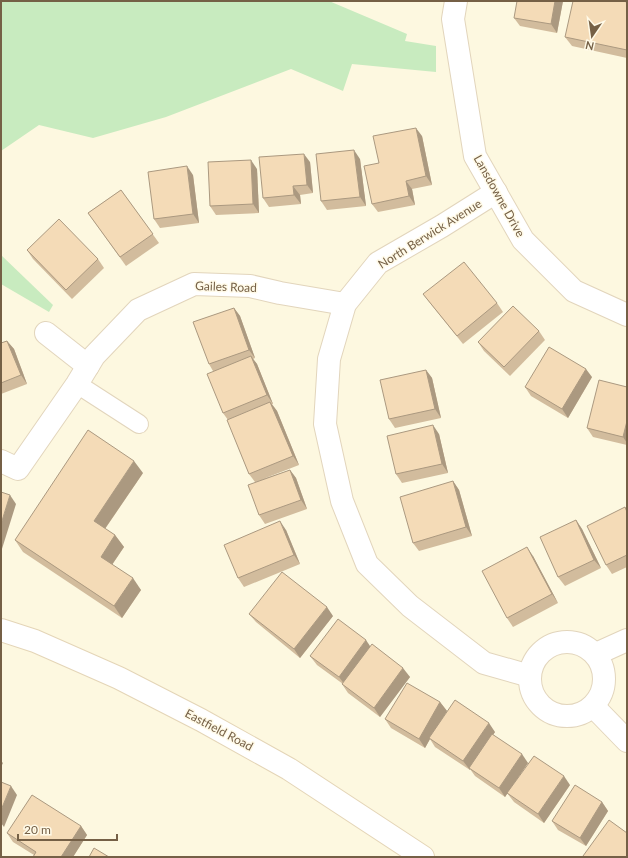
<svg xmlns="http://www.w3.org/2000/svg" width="628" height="858" font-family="Lato,sans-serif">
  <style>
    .green { fill: #c8ebbf }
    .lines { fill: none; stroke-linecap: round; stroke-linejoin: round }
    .lane-casing { stroke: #e2d5bc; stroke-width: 20 }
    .street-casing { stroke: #e2d5bc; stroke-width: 24 }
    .secondary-casing { stroke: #e4d5b7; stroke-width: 24 }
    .lane { stroke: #fff; stroke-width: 18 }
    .street { stroke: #fff; stroke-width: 22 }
    .secondary { stroke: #fff; stroke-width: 22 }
    .wall { fill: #d2bc9d }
    .shaded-wall { fill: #ab9980 }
    .building { fill: #f4dbb7; stroke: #ab9980 }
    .labels { text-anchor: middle; stroke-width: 3; stroke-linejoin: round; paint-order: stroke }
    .street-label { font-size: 12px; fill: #756046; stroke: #fffae8 }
  </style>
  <rect width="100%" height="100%" fill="#fdf8e0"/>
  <g class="green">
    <path d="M 1,1 L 329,1 L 407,34 L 405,41 L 436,46 L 436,72 L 352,64 L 343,91 L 291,69 L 166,117 L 93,138 L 39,125 L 1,151 Z"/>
    <path d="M 1,255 L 53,305 L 49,312 L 1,284 Z"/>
  </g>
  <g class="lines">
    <defs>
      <path id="lane" d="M 77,384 L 139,424"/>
      <g id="street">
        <path d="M 456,1 L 453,19 L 475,156 L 523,240 L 574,291 L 627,315"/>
        <path d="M 496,192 L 442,226 L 378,263 L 345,304 L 329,359 L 325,424 L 342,501 L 367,564 L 410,606 L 484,663 L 530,676"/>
        <path d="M 46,333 L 88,366"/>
        <path d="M 1,461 L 18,469 L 77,384 L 94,356 L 138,310 L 194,284 L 250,286 L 280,293 L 345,304"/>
        <circle cx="567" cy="679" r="37"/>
        <path d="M 596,654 L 627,640"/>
        <path d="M 593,706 L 627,741"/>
      </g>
      <path id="secondary" d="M 1,630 L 35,641 L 119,678 L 201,720 L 289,769 L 423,857"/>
    </defs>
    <use href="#lane" class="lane-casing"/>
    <use href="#street" class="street-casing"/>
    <use href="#secondary" class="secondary-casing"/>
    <use href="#lane" class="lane"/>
    <use href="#street" class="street"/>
    <use href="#secondary" class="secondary"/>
  </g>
  <g class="wall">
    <path d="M 563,1 L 557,33 L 520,26 L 514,18 Z"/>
    <path d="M 627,2 L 627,58 L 572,46 L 565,37 Z"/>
    <path d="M 422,136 L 432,185 L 412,189 L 415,205 L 378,212 L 372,204 L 379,163 Z"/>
    <path d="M 360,159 L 366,206 L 327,210 L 321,201 Z"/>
    <path d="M 310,162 L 313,193 L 300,195 L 301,204 L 269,207 L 263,198 Z"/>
    <path d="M 257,169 L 259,213 L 216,215 L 210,206 Z"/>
    <path d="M 193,175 L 199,223 L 160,228 L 154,219 Z"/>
    <path d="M 121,190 L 159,243 L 126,266 L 88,213 Z"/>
    <path d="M 27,250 L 98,259 L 104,268 L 72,299 L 33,259 Z"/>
    <path d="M 423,294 L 497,303 L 503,312 L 463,344 L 430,303 Z"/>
    <path d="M 234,308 L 240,316 L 255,358 L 253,359 L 257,364 L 273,404 L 272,404 L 277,411 L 299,465 L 263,479 L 290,470 L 296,478 L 307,509 L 265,524 L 259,515 L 255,482 L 249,474 L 228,420 L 223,413 L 213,371 L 209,364 Z"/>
    <path d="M 539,331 L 545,340 L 510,376 L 484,351 L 478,342 Z"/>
    <path d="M 7,341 L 14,349 L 27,384 L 1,394 L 1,343 Z"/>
    <path d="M 426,370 L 432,378 L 441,418 L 395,428 L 389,419 Z"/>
    <path d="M 592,377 L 568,418 L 531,396 L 525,387 Z"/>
    <path d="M 627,387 L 627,445 L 593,437 L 587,428 Z"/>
    <path d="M 439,434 L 448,473 L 402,483 L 396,474 Z"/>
    <path d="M 143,473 L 105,529 L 115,535 L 124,547 L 112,565 L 141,590 L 122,618 L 23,552 L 15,540 Z"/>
    <path d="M 453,481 L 459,490 L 472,536 L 419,551 L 413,543 Z"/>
    <path d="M 625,507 L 627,511 L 627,567 L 612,574 L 606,565 Z"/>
    <path d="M 576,520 L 582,529 L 601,568 L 565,586 L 558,577 Z"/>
    <path d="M 286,530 L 300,564 L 244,587 L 238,578 Z"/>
    <path d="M 533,556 L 558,603 L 513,627 L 507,618 Z"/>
    <path d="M 249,614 L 333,616 L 300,658 L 256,622 Z"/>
    <path d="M 370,647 L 410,677 L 380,717 L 348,693 L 342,684 L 343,684 L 317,665 L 310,656 Z"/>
    <path d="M 440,702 L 447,711 L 440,723 L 495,732 L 493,735 L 528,763 L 505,797 L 475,776 L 470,769 L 470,770 L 435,747 L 430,739 L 425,748 L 391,728 L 385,719 Z"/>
    <path d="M 570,785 L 544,823 L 514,802 L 507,793 Z"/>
    <path d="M 602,802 L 608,811 L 586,846 L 558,830 L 552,821 Z"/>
    <path d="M 81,826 L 87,835 L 73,857 L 33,857 L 34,855 L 13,842 L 7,833 Z"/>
  </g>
  <g class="shaded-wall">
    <path d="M 555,1 L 563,1 L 557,33 L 551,24 Z"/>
    <path d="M 416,128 L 422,136 L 432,185 L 426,176 Z"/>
    <path d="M 354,150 L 360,159 L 366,206 L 360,197 Z"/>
    <path d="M 304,154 L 310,162 L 313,193 L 307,185 Z"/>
    <path d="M 251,160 L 257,169 L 259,213 L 253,204 Z"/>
    <path d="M 187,166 L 193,175 L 199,223 L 193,214 Z"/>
    <path d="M 406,181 L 412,189 L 415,205 L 409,196 Z"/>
    <path d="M 293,186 L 300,195 L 301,204 L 294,195 Z"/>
    <path d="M 234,308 L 240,316 L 255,358 L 249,350 Z"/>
    <path d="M 7,341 L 14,349 L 27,384 L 21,375 Z"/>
    <path d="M 251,356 L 257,364 L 273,404 L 267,395 Z"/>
    <path d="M 586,369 L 592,377 L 568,418 L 562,409 Z"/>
    <path d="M 426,370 L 432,378 L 441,418 L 435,409 Z"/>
    <path d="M 270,402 L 277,411 L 299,465 L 293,456 Z"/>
    <path d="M 627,421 L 627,443 L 623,437 Z"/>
    <path d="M 433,425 L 439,434 L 448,473 L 442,464 Z"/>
    <path d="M 134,461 L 143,473 L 102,533 L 94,521 Z"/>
    <path d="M 290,470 L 296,478 L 307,509 L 301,500 Z"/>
    <path d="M 453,481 L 459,490 L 472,536 L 466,527 Z"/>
    <path d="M 10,495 L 16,504 L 1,552 L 1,524 Z"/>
    <path d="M 576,520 L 582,529 L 601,568 L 594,560 Z"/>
    <path d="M 280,521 L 286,530 L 300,564 L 294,555 Z"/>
    <path d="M 115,535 L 124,547 L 109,569 L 101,557 Z"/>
    <path d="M 527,547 L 533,556 L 558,603 L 552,594 Z"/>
    <path d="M 133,578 L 141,590 L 122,618 L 114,606 Z"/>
    <path d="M 327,607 L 333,616 L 300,658 L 294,649 Z"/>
    <path d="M 366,640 L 372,649 L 345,685 L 339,677 Z"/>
    <path d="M 403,668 L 410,677 L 380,717 L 374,708 Z"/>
    <path d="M 440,702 L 447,711 L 430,739 L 429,738 L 430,739 L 425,748 L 419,739 Z"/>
    <path d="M 489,723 L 495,732 L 470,769 L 469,768 L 470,769 L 470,770 L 463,761 Z"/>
    <path d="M 522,754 L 528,763 L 505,797 L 499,788 Z"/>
    <path d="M 1,761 L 3,763 L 1,767 Z"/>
    <path d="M 564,776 L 570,785 L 544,823 L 538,814 Z"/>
    <path d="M 11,786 L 17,795 L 4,827 L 1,823 L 1,810 Z"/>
    <path d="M 602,802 L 608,811 L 586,846 L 580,838 Z"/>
    <path d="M 81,826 L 87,835 L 73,857 L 61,857 Z"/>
  </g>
  <g class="building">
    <path d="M 517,1 L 555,1 L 551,24 L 514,18 Z"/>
    <path d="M 573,1 L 622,1 L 627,2 L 627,50 L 565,37 Z"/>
    <path d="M 416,128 L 426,176 L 406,181 L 409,196 L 372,204 L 364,166 L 379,163 L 373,136 Z"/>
    <path d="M 354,150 L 360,197 L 321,201 L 316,154 Z"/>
    <path d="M 304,154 L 307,185 L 293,186 L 294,195 L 263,198 L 259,157 Z"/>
    <path d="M 251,160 L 253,204 L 210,206 L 208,162 Z"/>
    <path d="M 187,166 L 193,214 L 154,219 L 148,172 Z"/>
    <path d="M 121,190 L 153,234 L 120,257 L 88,213 Z"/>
    <path d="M 59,219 L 98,259 L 66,290 L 27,250 Z"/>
    <path d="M 464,262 L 497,303 L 457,336 L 423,294 Z"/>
    <path d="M 513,306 L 539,331 L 504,367 L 478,342 Z"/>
    <path d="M 234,308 L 249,350 L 209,364 L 193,322 Z"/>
    <path d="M 7,341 L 21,375 L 1,383 L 1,343 Z"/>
    <path d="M 549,347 L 586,369 L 562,409 L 525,387 Z"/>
    <path d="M 251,356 L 267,395 L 223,413 L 207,374 Z"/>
    <path d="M 426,370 L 435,409 L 389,419 L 380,380 Z"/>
    <path d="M 599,380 L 627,387 L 627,421 L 623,437 L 587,428 Z"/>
    <path d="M 270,402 L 293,456 L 249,474 L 227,420 Z"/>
    <path d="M 433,425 L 442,464 L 396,474 L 387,436 Z"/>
    <path d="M 88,430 L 134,461 L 94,521 L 115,535 L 101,557 L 133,578 L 114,606 L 15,540 Z"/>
    <path d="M 290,470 L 301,500 L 259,515 L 248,485 Z"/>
    <path d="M 453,481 L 466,527 L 413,543 L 400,497 Z"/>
    <path d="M 1,492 L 10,495 L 1,524 Z"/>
    <path d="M 625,507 L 627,512 L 627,555 L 606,565 L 587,526 Z"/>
    <path d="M 576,520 L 594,560 L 558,577 L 540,537 Z"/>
    <path d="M 280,521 L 294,555 L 238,578 L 224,545 Z"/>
    <path d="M 527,547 L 552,594 L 507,618 L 482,571 Z"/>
    <path d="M 282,572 L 327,607 L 294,649 L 249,614 Z"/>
    <path d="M 338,619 L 366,640 L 339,677 L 310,656 Z"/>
    <path d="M 372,644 L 403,668 L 374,708 L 342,684 Z"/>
    <path d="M 407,683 L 440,702 L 419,739 L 385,719 Z"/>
    <path d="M 455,700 L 489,723 L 463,761 L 429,738 Z"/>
    <path d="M 492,734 L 522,754 L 499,788 L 469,768 Z"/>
    <path d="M 534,756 L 564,776 L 538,814 L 507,793 Z"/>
    <path d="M 1,782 L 11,786 L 1,810 Z"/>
    <path d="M 575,785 L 602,802 L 580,838 L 552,821 Z"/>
    <path d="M 32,795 L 81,826 L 61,857 L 33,857 L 36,852 L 7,833 Z"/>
    <path d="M 609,820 L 627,833 L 627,857 L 584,857 L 583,856 Z"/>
    <path d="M 94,848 L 109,857 L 89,857 Z"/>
  </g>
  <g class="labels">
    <g class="street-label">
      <text transform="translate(499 196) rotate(61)" y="4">Lansdowne Drive</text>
      <text transform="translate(430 234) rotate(-32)" y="4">North Berwick Avenue</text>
      <text transform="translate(226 287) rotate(2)" y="4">Gailes Road</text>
      <text transform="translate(219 730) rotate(28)" y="4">Eastfield Road</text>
    </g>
  </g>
  <rect width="628" height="858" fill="none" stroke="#756046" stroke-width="4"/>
  <g transform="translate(592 36) rotate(193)" stroke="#fffae8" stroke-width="3" paint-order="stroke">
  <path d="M0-3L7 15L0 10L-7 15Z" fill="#756046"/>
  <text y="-6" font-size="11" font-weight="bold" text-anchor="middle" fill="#756046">N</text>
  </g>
  <path d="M18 834v6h99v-6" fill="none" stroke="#756046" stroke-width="2"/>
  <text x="24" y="834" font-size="12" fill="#756046" stroke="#fffae8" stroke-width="3" paint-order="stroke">20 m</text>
</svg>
